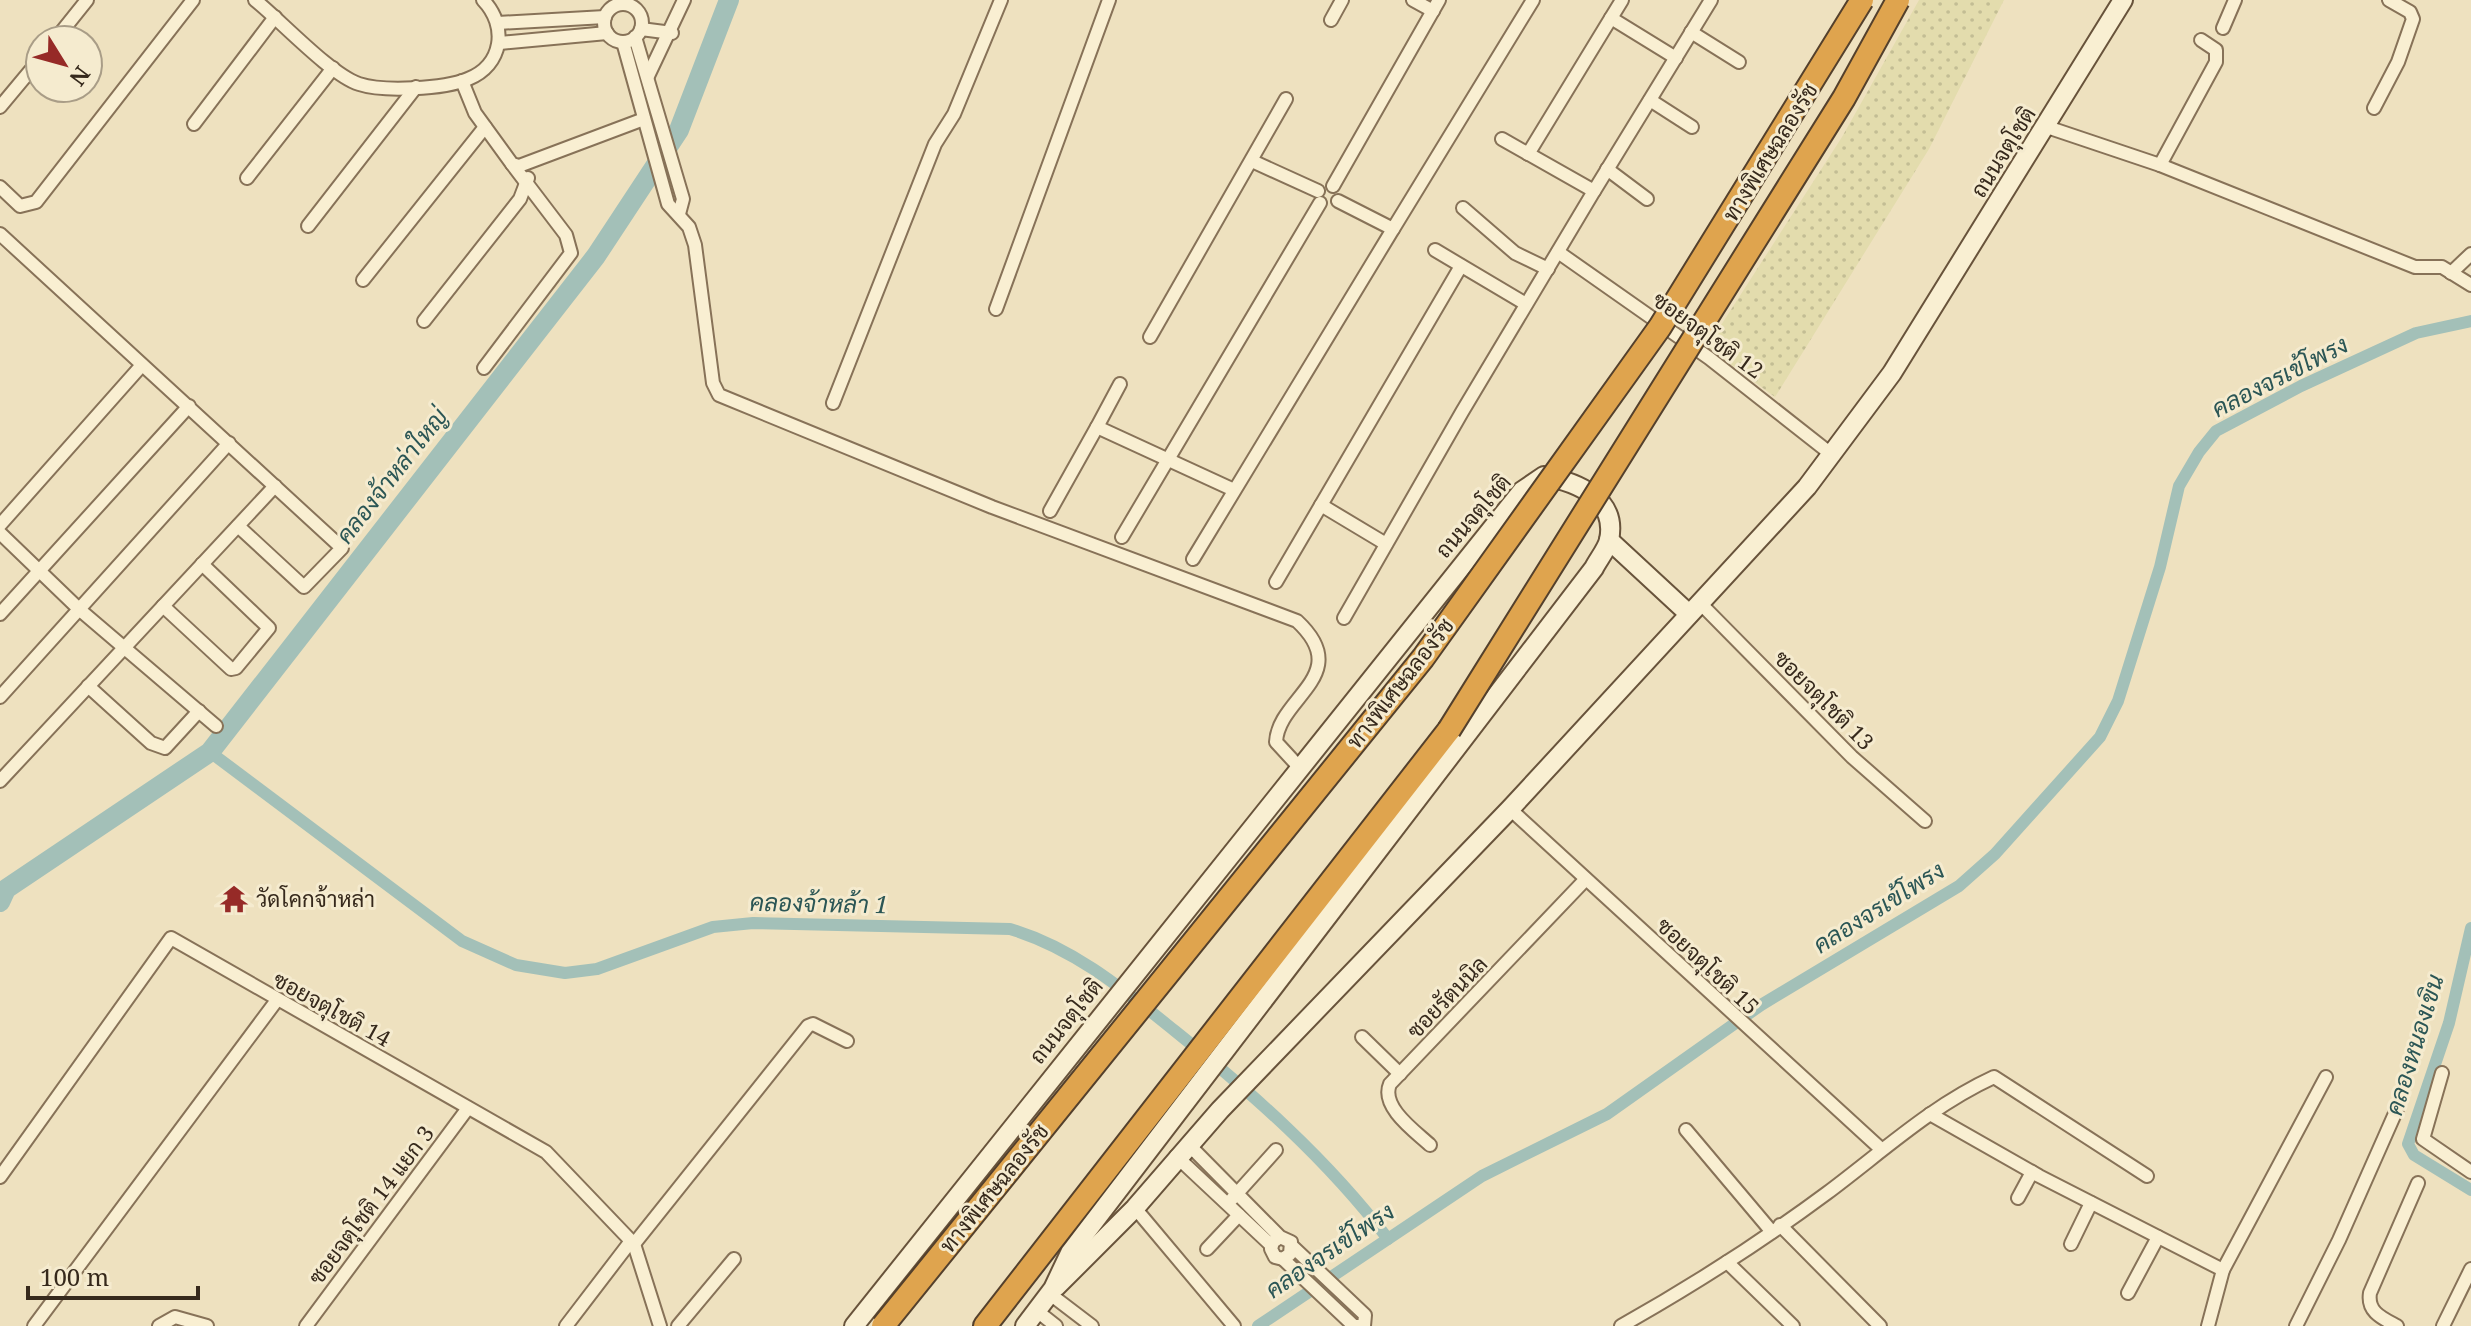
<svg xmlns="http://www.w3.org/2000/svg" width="2471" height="1326" font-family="'Noto Serif',Sarabun,serif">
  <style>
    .farmland { fill: url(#farmland-dots) }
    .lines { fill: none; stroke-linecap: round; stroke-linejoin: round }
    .canal { stroke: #a3c0b8; stroke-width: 12 }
    .river { stroke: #a3c0b8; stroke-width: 20 }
    .street-casing { stroke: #877258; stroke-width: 16 }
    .secondary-casing { stroke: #68533b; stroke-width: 22 }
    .highway-casing { stroke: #54402c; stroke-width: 26 }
    .street { stroke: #f9efd2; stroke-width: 12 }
    .secondary { stroke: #f9efd2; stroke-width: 18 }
    .highway { stroke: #dfa44e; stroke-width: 22 }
    .highway-bridge-casing { stroke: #54402c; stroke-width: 26; stroke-linecap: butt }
    .highway-bridge { stroke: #dfa44e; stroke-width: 22 }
    .labels { text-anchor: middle; stroke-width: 6; stroke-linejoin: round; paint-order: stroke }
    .street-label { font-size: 22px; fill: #36291c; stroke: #f5ebcf }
    .poi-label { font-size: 22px; fill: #36291c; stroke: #f5ebcf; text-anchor: start }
    .water-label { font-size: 24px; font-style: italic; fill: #2b5655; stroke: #f5ebcf }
  </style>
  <defs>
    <pattern id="farmland-dots" width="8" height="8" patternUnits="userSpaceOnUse" patternTransform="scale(2)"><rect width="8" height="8" fill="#e3dcad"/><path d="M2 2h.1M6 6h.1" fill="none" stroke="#c3bd94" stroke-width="1.8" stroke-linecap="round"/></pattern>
  </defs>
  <rect width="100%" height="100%" fill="#eee1bf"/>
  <path class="farmland" d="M 1919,0 L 2004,0 L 1929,149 L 1775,397 L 1707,347 L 1842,137 Z"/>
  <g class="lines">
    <g class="canal">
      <path d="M 210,752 L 462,941 L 516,965 L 565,973 L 597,969 L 713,927 L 753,923 L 1010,929 C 1074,948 1124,990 1175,1031 C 1252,1093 1327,1159 1388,1239"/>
      <path d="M 2471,928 L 2449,1023 L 2408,1144 L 2414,1155 L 2471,1190"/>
      <path d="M 1258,1326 L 1482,1176 L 1607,1114 L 1761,1005 L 1959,886 L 1995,854 L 2100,737 L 2118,701 L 2160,567 L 2179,486 L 2199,452 L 2216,431 L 2301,386 L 2416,333 L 2471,321"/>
    </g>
    <path class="river" d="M 0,902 L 6,889 L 210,752 L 596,256 L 679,130 L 729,0"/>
    <defs>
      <g id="street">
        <path d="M 255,0 C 281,21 331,75 359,84 C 383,92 444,89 468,79 C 503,65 508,26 483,0"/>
        <path d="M 1413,0 L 1433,11"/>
        <circle cx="623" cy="23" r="19"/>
        <path d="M 1611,18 L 1622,0"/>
        <path d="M 1331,20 L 1342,0"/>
        <path d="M 498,23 L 605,17"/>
        <path d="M 2223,28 L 2235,0"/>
        <path d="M 641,29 L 672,33"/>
        <path d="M 1691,32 L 1739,62"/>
        <path d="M 635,37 L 683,199 L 679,214"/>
        <path d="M 55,40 L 87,0"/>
        <path d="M 623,42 L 668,204 L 689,227 L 695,245 L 713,383 L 719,395 L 992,507 L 1297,621 C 1355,675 1278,697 1276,742 L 1299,767"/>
        <path d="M 500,43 L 607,33"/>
        <path d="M 648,76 L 684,0"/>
        <path d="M 462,81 L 475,113 L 512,164 L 519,166 L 644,119"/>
        <path d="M 1650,100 L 1692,127"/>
        <path d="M 0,107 L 40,59"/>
        <path d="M 2374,108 L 2398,62 L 2413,19 L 2410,12 L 2389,0"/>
        <path d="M 194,124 L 275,17"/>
        <path d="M 2047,127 L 2160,165 L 2415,267 L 2442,267 L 2471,285"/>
        <path d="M 1528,154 L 1611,18 L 1676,58"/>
        <path d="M 1252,161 L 1318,191"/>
        <path d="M 2160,165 L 2216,62 L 2216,50 L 2201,40"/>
        <path d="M 1607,169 L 1647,199"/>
        <path d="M 247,178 L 333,68"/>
        <path d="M 1333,186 L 1439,0"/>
        <path d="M 0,187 L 20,206 L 36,202 L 193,0"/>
        <path d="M 1594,191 L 1711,0"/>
        <path d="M 1338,201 L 1393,229 L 1533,0"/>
        <path d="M 1463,208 L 1515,253 L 1548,269"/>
        <path d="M 308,226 L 416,87"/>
        <path d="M 0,234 L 342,548 L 304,587 L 238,526"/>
        <path d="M 1435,250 L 1526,304"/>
        <path d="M 1558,252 L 1709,358 L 1831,454"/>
        <path d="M 2451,273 L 2471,254"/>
        <path d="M 363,280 L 485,127"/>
        <path d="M 996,309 L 1109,0"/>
        <path d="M 424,321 L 520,199 L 528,178"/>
        <path d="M 1150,337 L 1286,99"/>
        <path d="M 484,368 L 571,253 L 566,235 L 512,164"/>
        <path d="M 1120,384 L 1097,427 L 1234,490"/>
        <path d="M 833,403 L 935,144 L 954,114 L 1001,0"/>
        <path d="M 1321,505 L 1386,544"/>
        <path d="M 1050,511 L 1097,427"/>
        <path d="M 0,525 L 142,365"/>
        <path d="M 0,533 L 80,610 L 216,726"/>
        <path d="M 1122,537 L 1320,203"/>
        <path d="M 1193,559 L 1393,229"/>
        <path d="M 1276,582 L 1461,266"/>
        <path d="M 1700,603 L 1852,757 L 1925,821"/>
        <path d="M 163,606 L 231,669 L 236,668 L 269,628 L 202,564"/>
        <path d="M 0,614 L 189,406"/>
        <path d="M 1344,618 L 1462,412 L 1594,191 L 1502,139"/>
        <path d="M 88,686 L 151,743 L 165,748 L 199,711"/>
        <path d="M 0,697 L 229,443"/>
        <path d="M 0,781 L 275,486"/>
        <path d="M 1510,809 L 1881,1149"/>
        <path d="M 1362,1037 L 1400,1074"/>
        <path d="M 2442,1073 L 2423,1139 L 2471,1172"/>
        <path d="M 1930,1114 L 2039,1176 L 2223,1270"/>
        <path d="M 1686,1130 L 1772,1232"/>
        <path d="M 1188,1144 L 1280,1237 L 1291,1242 L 1290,1254 L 1283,1259 L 1275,1257 L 1271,1249 L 1273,1242 L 1280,1237"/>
        <path d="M 1430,1145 C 1416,1132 1380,1107 1390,1084 L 1585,880"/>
        <path d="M 1176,1156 L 1271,1245"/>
        <path d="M 0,1177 L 171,938 L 546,1152 L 634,1244 L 660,1326"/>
        <path d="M 2018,1198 L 2032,1172"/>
        <path d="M 1232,1199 L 1276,1150"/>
        <path d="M 1135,1208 L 1234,1326"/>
        <path d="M 1780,1225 L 1880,1326"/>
        <path d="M 634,1244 L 808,1026 L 813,1024 L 847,1041"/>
        <path d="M 2071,1244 L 2091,1203"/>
        <path d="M 1292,1246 L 1365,1315 L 1364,1326"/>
        <path d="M 1207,1249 L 1239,1215"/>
        <path d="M 1283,1259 L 1354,1326 L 1364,1326"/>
        <path d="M 1727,1262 L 1793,1326"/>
        <path d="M 2128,1293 L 2158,1237"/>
        <path d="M 1050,1294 L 1092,1326"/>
        <path d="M 1037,1311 L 1056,1326"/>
        <path d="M 34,1326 L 277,1000"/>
        <path d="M 159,1326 L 175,1317 L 207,1326"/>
        <path d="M 306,1326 L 468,1108"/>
        <path d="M 566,1326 L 631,1241"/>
        <path d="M 678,1326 L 734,1259"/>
        <path d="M 1621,1326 C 1692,1286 1761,1242 1827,1193 C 1882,1152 1931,1106 1994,1077 L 2147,1176"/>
        <path d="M 2208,1326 L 2223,1270 L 2326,1077"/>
        <path d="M 2296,1326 L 2339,1240 L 2397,1109"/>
        <path d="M 2397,1326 C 2382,1318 2367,1312 2370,1293 L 2418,1183"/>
        <path d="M 2443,1326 L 2471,1269"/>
      </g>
      <g id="secondary">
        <path d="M 1609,540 L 1689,614"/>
        <path d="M 1056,1287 L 1135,1208 L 1220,1110 L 1510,809 L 1807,487 L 1892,373 L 2123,0"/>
        <path d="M 854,1326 L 1522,491 L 1544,476 C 1576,482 1618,498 1609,540 C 1607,549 1598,560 1594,568 L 1070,1253 L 1053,1289 L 1025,1326"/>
      </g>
      <path id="highway" d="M 985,1326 L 1449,730"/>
    </defs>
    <use href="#street" class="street-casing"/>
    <use href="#secondary" class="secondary-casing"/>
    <use href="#highway" class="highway-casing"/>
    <use href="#street" class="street"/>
    <use href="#secondary" class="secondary"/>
    <use href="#highway" class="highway"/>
    <defs>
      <g id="highway-bridge">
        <path d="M 1449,730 L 1844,98 L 1898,0"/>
        <path d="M 883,1326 L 1423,658 L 1660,327 L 1862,0"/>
      </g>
    </defs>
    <use href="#highway-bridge" class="highway-bridge-casing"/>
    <use href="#highway-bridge" class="highway-bridge"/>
  </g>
  <defs>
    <symbol id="temple-bare" viewBox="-9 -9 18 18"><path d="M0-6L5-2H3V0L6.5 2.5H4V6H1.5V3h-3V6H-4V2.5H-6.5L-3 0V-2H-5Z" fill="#962a27" stroke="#f5ebcf" stroke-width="2.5" paint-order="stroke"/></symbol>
  </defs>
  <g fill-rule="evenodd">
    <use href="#temple-bare" x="214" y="879" width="40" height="40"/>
  </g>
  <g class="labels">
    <g class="street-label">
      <text transform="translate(1770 152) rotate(-58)" y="8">ทางพิเศษฉลองรัช</text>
      <text transform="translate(2003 152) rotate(-58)" y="8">ถนนจตุโชติ</text>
      <text transform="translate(1708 335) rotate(36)" y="8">ซอยจตุโชติ 12</text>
      <text transform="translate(1473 516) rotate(-49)" y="8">ถนนจตุโชติ</text>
      <text transform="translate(1400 683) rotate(-52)" y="8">ทางพิเศษฉลองรัช</text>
      <text transform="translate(1824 700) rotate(45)" y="8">ซอยจตุโชติ 13</text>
      <text transform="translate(1708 966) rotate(43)" y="8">ซอยจตุโชติ 15</text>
      <text transform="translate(1447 997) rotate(-46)" y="8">ซอยรัตนนิล</text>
      <text transform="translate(332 1009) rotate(29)" y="8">ซอยจตุโชติ 14</text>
      <text transform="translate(1066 1021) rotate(-51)" y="8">ถนนจตุโชติ</text>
      <text transform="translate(994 1188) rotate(-51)" y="8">ทางพิเศษฉลองรัช</text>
      <text transform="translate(371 1205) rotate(-53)" y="8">ซอยจตุโชติ 14 แยก 3</text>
    </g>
    <g class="poi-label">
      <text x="256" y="907">วัดโคกจ้าหล่า</text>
    </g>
    <g class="water-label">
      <text transform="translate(2280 377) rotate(-27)" y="8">คลองจรเข้โพรง</text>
      <text transform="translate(392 476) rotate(-52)" y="8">คลองจ้าหล่าใหญ่</text>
      <text transform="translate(819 904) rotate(1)" y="8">คลองจ้าหล้า 1</text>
      <text transform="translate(1879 908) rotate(-32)" y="8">คลองจรเข้โพรง</text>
      <text transform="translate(2415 1045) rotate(-73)" y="8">คลองหนองเขิน</text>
      <text transform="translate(1330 1251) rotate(-34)" y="8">คลองจรเข้โพรง</text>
    </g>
  </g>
  <g transform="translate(64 64) rotate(127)"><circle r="38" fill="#f5ebcf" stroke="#a99d87" stroke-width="2"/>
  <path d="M0-6L14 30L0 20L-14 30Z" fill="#962a27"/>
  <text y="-12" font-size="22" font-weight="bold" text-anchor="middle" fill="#36291c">N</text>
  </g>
  <path d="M28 1286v12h170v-12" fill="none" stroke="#36291c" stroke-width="4"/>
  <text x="40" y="1286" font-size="24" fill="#36291c" stroke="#f5ebcf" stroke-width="6" paint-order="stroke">100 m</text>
</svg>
